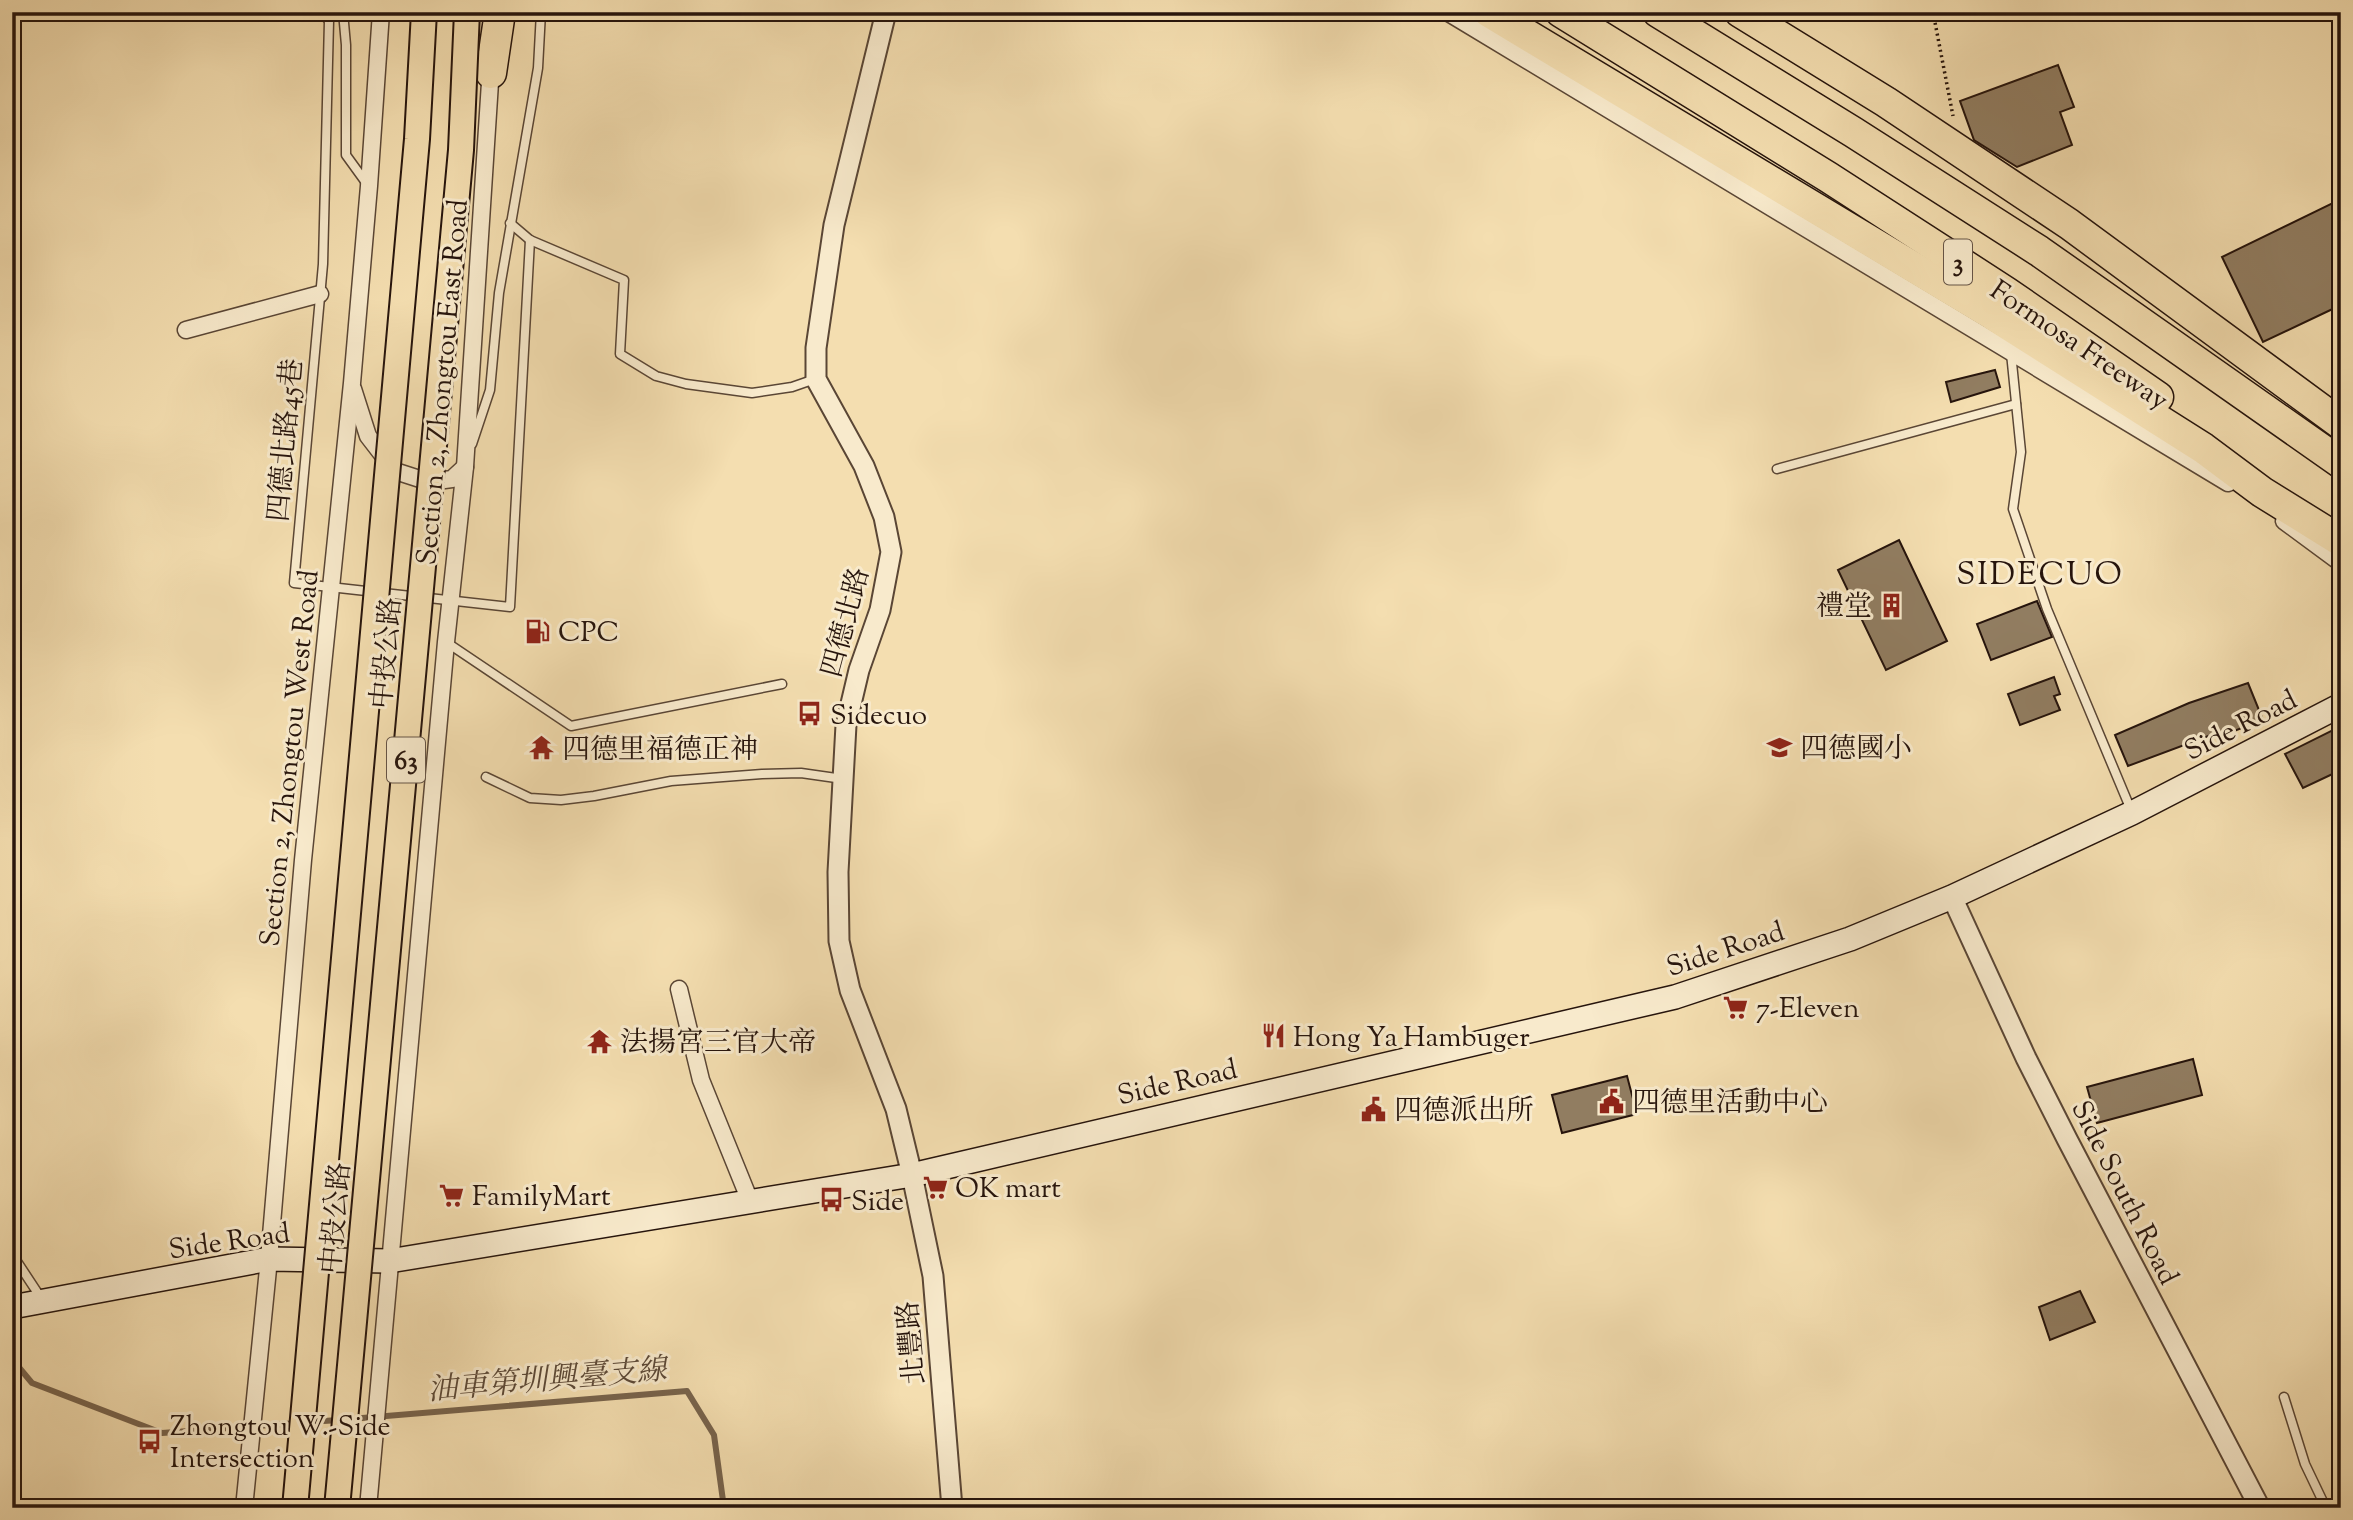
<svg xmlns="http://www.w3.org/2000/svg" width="2353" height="1520" font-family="'Sorts Mill Goudy','Noto Serif TC',serif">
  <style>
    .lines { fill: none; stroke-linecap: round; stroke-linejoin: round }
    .stream { stroke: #78644d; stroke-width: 6 }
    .building { fill: #917d61; stroke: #26140c; stroke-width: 2 }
    .service-casing { stroke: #5a4635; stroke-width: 11 }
    .minor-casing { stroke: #5a4635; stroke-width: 19 }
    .tertiary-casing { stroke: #5a4635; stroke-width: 23 }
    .secondary-casing { stroke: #26140c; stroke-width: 26 }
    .motorway-casing { stroke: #26140c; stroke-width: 33 }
    .path { stroke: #26140c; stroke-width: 3.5; stroke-dasharray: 2 3.5; stroke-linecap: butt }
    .service { stroke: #f8eacc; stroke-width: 8 }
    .minor { stroke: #f8eacc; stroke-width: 16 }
    .tertiary { stroke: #f8eacc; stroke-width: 19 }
    .secondary { stroke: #f8eacc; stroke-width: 23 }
    .motorway { stroke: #f4deb0; stroke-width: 30 }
    .primary-bridge-casing { stroke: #26140c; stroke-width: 28; stroke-linecap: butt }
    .primary-bridge { stroke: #f4deb0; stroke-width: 24 }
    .labels { text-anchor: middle; stroke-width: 6; stroke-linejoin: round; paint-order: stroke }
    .shield { fill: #f8eacc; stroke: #655446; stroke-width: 2 }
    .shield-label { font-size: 26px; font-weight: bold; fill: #26140c }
    .street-label { font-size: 28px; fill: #26140c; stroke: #f8eacc }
    .poi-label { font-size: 28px; fill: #26140c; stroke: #f8eacc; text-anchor: start }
    .water-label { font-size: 30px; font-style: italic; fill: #5c4937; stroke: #f8eacc }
    .quarter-label { font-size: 32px; letter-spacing: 2px; fill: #26140c; stroke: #f8eacc }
  </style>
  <rect width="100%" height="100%" fill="#f4deb0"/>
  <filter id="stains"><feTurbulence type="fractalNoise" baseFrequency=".00286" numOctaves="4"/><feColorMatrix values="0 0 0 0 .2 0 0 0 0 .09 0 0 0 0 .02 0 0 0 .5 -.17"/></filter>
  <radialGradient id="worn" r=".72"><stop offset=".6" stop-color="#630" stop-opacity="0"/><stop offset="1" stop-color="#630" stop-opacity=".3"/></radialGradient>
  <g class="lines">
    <g class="stream">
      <path d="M 12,1359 L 32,1383 L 162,1433 L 297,1423"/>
      <path d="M 350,1419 L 687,1391 L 714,1435 L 724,1508"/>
      <path d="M 308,1422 L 339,1420"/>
    </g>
  </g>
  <g class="building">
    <path d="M 2058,65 L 2074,107 L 2060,112 L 2072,145 L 2017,167 L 1974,140 L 1960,101 Z"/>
    <path d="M 2341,199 L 2341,305 L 2263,342 L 2222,257 Z"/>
    <path d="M 1995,370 L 2000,387 L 1951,402 L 1946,382 Z"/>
    <path d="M 1899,540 L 1947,641 L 1886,670 L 1838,570 Z"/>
    <path d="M 2037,601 L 2052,637 L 1991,660 L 1977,624 Z"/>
    <path d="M 2054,677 L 2060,694 L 2054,696 L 2060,710 L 2020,725 L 2008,694 Z"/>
    <path d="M 2248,683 L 2263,720 L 2221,736 L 2219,732 L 2128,766 L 2115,735 L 2189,703 Z"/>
    <path d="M 2341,726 L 2341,770 L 2303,788 L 2285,754 Z"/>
    <path d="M 2193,1059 L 2202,1095 L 2097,1123 L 2087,1087 Z"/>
    <path d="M 1627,1076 L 1637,1114 L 1562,1133 L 1552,1095 Z"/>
    <path d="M 2080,1291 L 2095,1322 L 2050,1340 L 2039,1307 Z"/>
  </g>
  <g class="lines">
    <defs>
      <g id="service">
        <path d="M 322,12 L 329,21 L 323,264 L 294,583 L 510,607 L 530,240"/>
        <path d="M 343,12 L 346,45 L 346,155 L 367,184"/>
        <path d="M 510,223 L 530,240 L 624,280 L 620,354 L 656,376 L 686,384 L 752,393 L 792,387 L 815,379"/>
        <path d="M 2011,353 L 2021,452 L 2013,509 L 2047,609 L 2131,810"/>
        <path d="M 472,444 L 490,390 L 499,293 L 538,68 L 541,12"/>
        <path d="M 1777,469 L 2016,404"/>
        <path d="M 446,642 L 571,726 L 782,684"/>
        <path d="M 486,777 L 530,798 L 561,800 L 594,796 L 671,781 L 762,774 L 801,773 L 843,779"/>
        <path d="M 12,1254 L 41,1298"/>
        <path d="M 2284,1397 L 2305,1464 L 2326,1508"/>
      </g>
      <g id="minor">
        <path d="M 1447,12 L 2228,483"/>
        <path d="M 186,330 L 320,294"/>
        <path d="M 353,389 L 368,436 L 395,471 L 429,482 L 452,479 L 465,467"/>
        <path d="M 2284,521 L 2341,563"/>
        <path d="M 679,989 L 701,1080 L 750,1201"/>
        <path d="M 244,1508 L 269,1259 L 303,860 L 352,383 L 369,186 L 381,12"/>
        <path d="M 368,1508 L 446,642 L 465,467 L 491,67"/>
      </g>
      <g id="tertiary">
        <path d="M 886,12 L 834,225 L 816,348 L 816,379 L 864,466 L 884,517 L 891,552 L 880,610 L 859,670 L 846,725 L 838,872 L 839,941 L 850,990 L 896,1109 L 912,1175 L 933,1276 L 952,1508"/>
        <path d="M 1952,897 L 2026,1058 L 2067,1139 L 2260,1508"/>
      </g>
      <path id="secondary" d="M 12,1307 L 269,1259 L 389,1261 L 912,1175 L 1675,997 L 1850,939 L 1952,897 L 2132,813 L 2341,705"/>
      <g id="motorway">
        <path d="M 1489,12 L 1993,315 L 2203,448 L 2262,492 L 2341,541"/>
        <path d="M 1561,12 L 1828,177 L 2006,292 L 2158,397"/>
        <path d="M 1658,12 L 1853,132 L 2039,251 L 2341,463"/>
        <path d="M 1740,12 L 1886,102 L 2069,224 L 2341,424"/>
        <path d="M 491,73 L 500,12"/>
      </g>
    </defs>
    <use href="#service" class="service-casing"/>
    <use href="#minor" class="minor-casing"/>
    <use href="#tertiary" class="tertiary-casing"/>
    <use href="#secondary" class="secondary-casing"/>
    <use href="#motorway" class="motorway-casing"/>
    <path class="path" d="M 1933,12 L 1953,116"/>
    <use href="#service" class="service"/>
    <use href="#minor" class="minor"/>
    <use href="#tertiary" class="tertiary"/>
    <use href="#secondary" class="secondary"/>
    <use href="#motorway" class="motorway"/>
    <defs>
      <g id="primary-bridge">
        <path d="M 295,1508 L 417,139 L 424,12"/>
        <path d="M 337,1508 L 461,150 L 467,12"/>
      </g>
    </defs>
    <use href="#primary-bridge" class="primary-bridge-casing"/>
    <use href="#primary-bridge" class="primary-bridge"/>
  </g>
  <defs>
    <symbol id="building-bare" viewBox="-9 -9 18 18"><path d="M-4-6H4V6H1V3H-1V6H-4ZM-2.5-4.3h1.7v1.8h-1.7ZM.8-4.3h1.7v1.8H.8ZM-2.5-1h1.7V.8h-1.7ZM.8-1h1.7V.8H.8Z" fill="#8f2418" stroke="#f8eacc" stroke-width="2.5" paint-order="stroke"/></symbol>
    <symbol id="fuel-bare" viewBox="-9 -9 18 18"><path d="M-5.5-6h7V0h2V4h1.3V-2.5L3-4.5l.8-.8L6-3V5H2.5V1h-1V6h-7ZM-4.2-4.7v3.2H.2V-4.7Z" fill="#8f2418" stroke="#f8eacc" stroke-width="2.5" paint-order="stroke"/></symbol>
    <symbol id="bus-bare" viewBox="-9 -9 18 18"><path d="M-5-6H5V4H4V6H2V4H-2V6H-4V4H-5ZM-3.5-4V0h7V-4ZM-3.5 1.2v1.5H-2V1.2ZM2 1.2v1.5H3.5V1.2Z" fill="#8f2418" stroke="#f8eacc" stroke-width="2.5" paint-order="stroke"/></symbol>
    <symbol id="school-bare" viewBox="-9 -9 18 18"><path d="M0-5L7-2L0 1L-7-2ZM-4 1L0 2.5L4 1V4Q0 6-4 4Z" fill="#8f2418" stroke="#f8eacc" stroke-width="2.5" paint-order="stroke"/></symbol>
    <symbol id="temple-bare" viewBox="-9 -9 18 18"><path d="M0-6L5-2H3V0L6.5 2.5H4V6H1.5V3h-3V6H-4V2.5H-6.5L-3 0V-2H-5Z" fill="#8f2418" stroke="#f8eacc" stroke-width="2.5" paint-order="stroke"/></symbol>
    <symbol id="supermarket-bare" viewBox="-9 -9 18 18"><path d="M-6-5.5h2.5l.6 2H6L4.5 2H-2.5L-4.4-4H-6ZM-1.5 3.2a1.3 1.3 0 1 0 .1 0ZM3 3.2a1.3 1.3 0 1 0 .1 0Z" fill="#8f2418" stroke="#f8eacc" stroke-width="2.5" paint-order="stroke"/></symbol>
    <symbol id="restaurant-bare" viewBox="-9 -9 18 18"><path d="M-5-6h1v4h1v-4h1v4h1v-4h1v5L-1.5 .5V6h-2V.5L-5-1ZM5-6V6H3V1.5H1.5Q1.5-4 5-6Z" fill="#8f2418" stroke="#f8eacc" stroke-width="2.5" paint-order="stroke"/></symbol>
    <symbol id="civic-bare" viewBox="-9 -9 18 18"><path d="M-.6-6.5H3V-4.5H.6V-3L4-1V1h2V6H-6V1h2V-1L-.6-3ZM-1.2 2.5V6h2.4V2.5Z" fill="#8f2418" stroke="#f8eacc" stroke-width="2.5" paint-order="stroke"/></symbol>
  </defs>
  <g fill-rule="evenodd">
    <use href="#building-bare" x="1874" y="588" width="35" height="35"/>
    <use href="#fuel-bare" x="520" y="614" width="35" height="35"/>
    <use href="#bus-bare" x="792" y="696" width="35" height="35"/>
    <use href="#school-bare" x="1762" y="730" width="35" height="35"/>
    <use href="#temple-bare" x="524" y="730" width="35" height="35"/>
    <use href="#supermarket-bare" x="1718" y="990" width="35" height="35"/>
    <use href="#restaurant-bare" x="1256" y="1018" width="35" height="35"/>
    <use href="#temple-bare" x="582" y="1024" width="35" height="35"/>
    <use href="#civic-bare" x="1594" y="1084" width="35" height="35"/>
    <use href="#civic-bare" x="1356" y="1092" width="35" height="35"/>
    <use href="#supermarket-bare" x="918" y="1170" width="35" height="35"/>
    <use href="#supermarket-bare" x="434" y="1178" width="35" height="35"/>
    <use href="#bus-bare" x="814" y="1182" width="35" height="35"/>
    <use href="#bus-bare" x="132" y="1424" width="35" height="35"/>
  </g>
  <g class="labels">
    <g class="shield">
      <rect x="1944" y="239.5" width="28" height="45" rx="5"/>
      <rect x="387" y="737.5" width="38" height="45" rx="5"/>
    </g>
    <g class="shield-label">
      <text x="1958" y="271">3</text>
      <text x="406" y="769">63</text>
    </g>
    <g class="street-label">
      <text transform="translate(2080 344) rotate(34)" y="10">Formosa Freeway</text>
      <text transform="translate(441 382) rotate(-85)" y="10">Section 2, Zhongtou East Road</text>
      <text transform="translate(284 440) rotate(-85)" y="10">四德北路45巷</text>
      <text transform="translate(844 622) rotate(-75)" y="10">四德北路</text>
      <text transform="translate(385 653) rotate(-85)" y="10">中投公路</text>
      <text transform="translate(2240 724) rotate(-27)" y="10">Side Road</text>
      <text transform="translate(288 758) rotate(-84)" y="10">Section 2, Zhongtou West Road</text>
      <text transform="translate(1725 948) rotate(-18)" y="10">Side Road</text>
      <text transform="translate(1177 1081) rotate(-13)" y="10">Side Road</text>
      <text transform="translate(2126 1192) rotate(63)" y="10">Side South Road</text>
      <text transform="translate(334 1218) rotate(-85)" y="10">中投公路</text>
      <text transform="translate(229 1240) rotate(-8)" y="10">Side Road</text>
      <text transform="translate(910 1343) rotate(-95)" y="10">北豐路</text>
    </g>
    <g class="poi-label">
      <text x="1872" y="615" text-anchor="end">禮堂</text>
      <text x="558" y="641">CPC</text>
      <text x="830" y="724">Sidecuo</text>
      <text x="1800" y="757">四德國小</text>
      <text x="562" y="758">四德里福德正神</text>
      <text x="1756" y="1017">7-Eleven</text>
      <text x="1293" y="1046">Hong Ya Hambuger</text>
      <text x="620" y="1051">法揚宮三官大帝</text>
      <text x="1632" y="1111">四德里活動中心</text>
      <text x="1394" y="1119">四德派出所</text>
      <text x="955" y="1197">OK mart</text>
      <text x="472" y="1205">FamilyMart</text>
      <text x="851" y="1210">Side</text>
      <text x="170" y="1435">Zhongtou W.-Side<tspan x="170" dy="32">Intersection</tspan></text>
    </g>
    <g class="water-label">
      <text transform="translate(547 1379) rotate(-5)" y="10">油車第圳興臺支線</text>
    </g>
    <g class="quarter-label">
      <text x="2040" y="584">SIDECUO</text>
    </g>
  </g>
  <rect width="2353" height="1520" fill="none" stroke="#f4deb0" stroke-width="42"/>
  <rect x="14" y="14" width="2325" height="1492" fill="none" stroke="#26140c" stroke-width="3.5"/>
  <rect x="21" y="21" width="2311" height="1478" fill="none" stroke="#26140c" stroke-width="2"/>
  <rect width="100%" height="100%" filter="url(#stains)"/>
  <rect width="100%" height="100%" fill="url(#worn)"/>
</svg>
